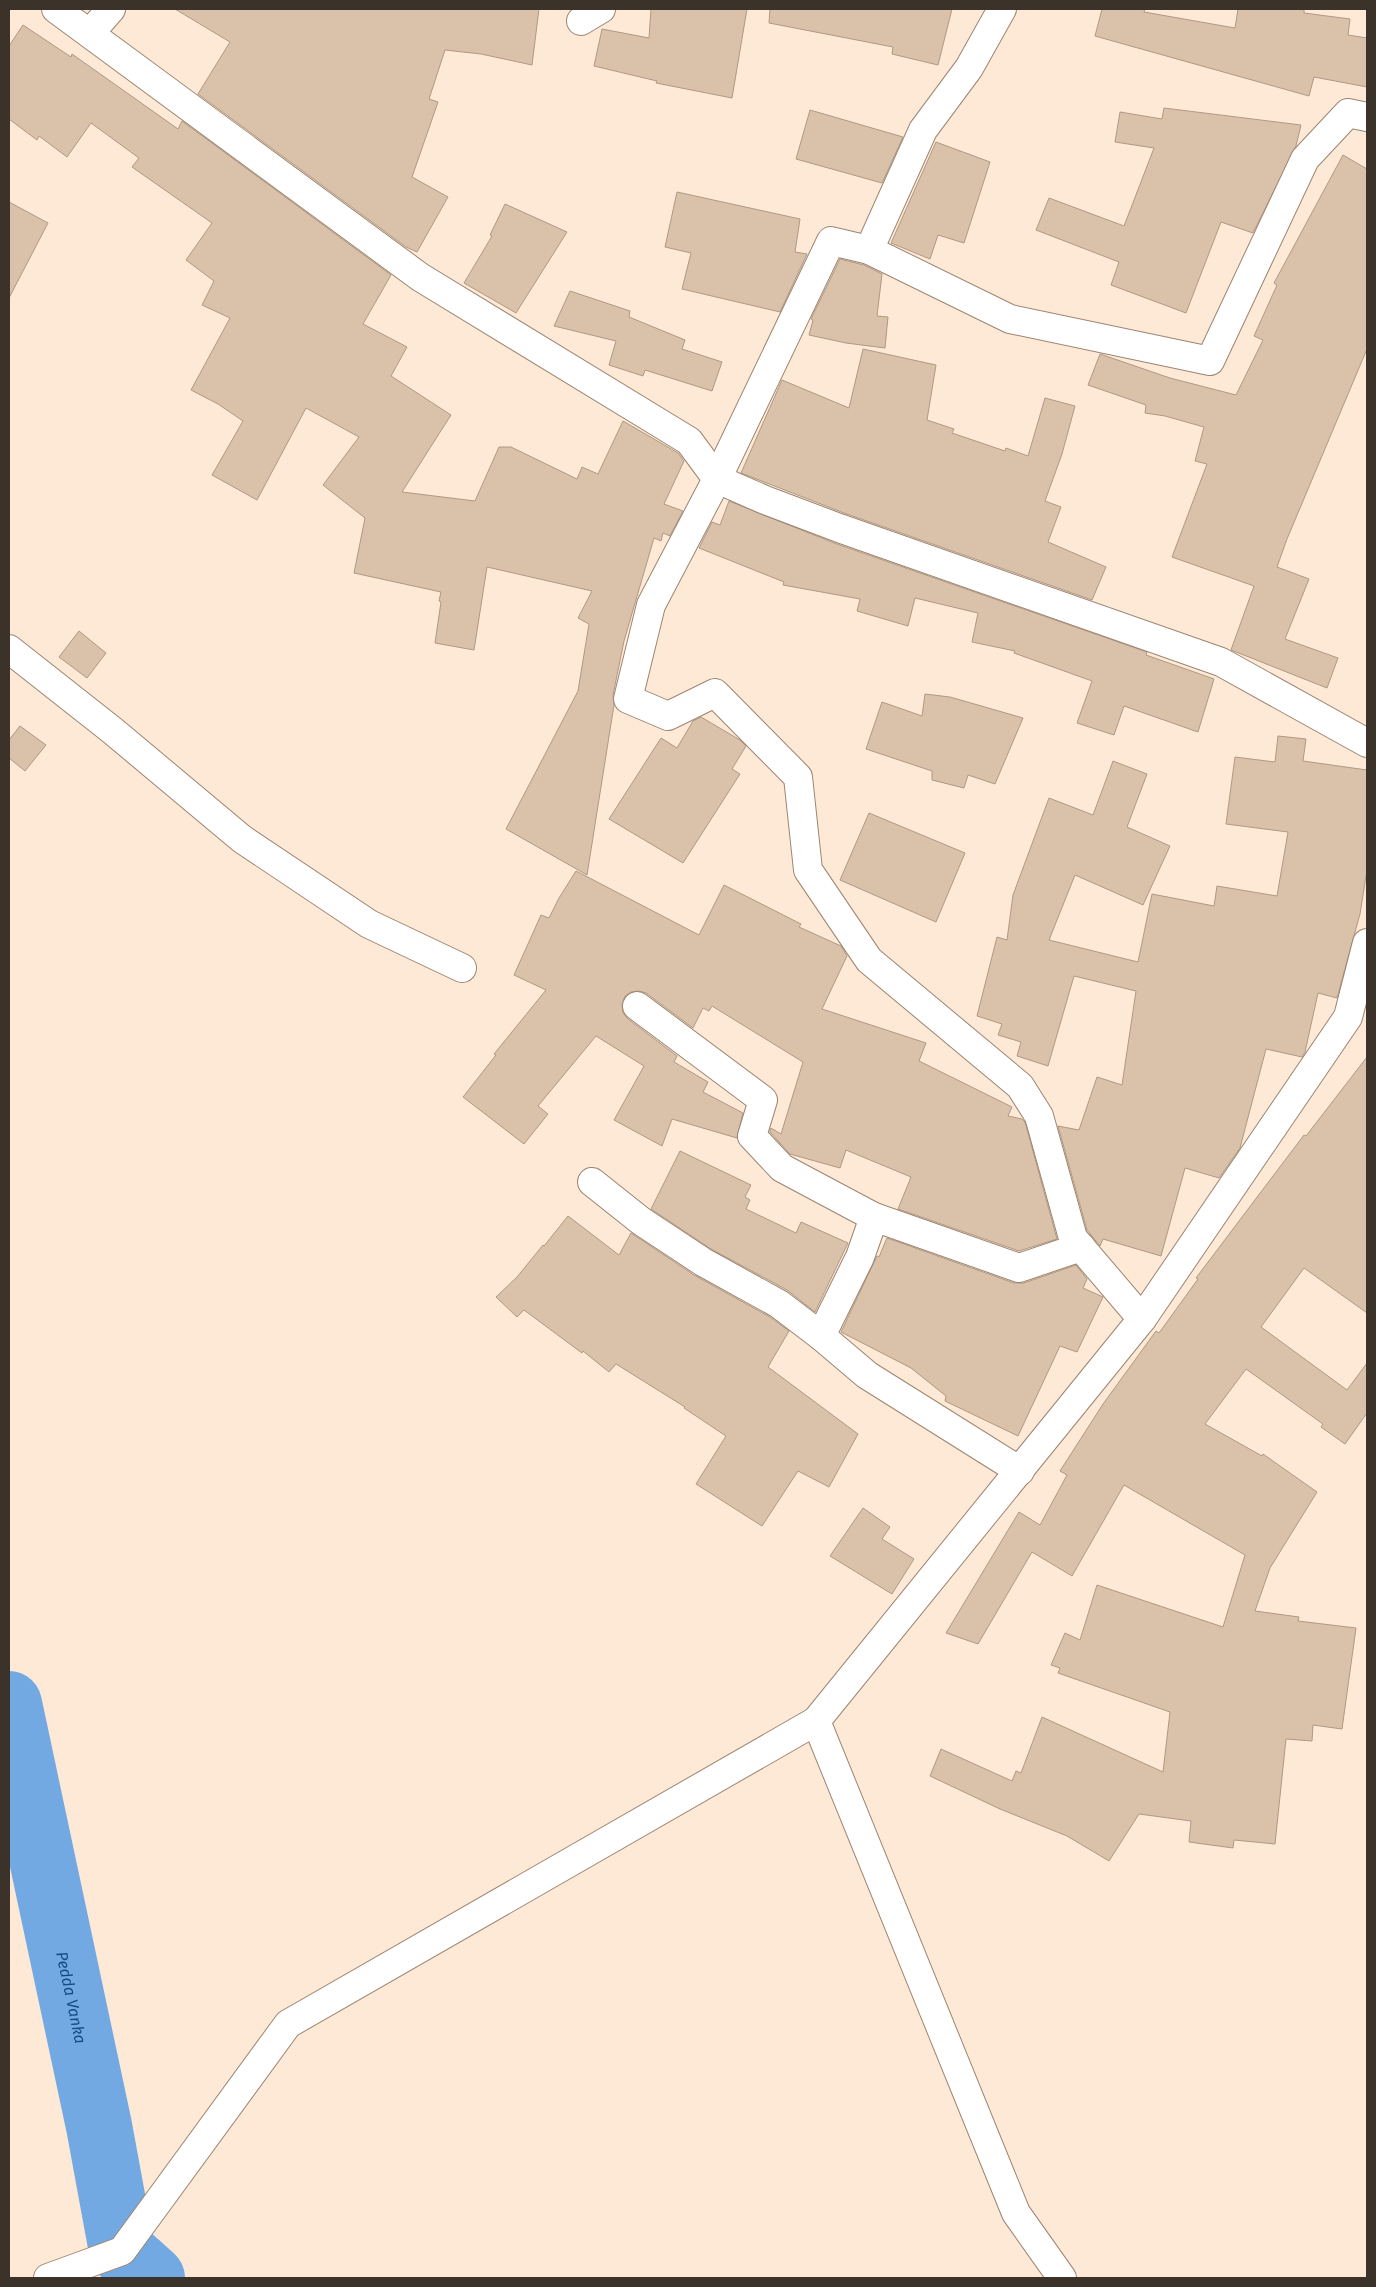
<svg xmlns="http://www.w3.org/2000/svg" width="1376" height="2287" font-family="'Fira Sans',sans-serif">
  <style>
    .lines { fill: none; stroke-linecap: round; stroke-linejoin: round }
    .river { stroke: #73a9e2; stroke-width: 66 }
    .building { fill: #d9c1aa; stroke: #b09983 }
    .minor-casing { stroke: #9c8570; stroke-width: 30 }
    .minor { stroke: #fff; stroke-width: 28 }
    .labels { text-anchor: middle; stroke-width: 4; stroke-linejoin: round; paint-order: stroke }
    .water-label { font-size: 16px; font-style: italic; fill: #134c81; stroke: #fff9f5 }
  </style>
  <rect width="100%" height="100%" fill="#fee9d7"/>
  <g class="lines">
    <path class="river" id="s1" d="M 9,1704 L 99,2126 L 122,2251 L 152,2278"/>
  </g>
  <g class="building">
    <path d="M 175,9 L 539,9 L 532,65 L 481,54 L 445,50 L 429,99 L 438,102 L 412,177 L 448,197 L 417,252 L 406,247 L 198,94 L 230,42 Z"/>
    <path d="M 651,9 L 747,9 L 732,98 L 656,83 L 657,81 L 594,66 L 602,29 L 649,38 Z"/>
    <path d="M 770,9 L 952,9 L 938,65 L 892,54 L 893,47 L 769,23 Z"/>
    <path d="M 1102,9 L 1145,9 L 1144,12 L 1235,28 L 1238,9 L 1304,9 L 1304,13 L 1350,19 L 1348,35 L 1367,38 L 1367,87 L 1314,77 L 1309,96 L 1095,36 Z"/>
    <path d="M 23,25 L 71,57 L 72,54 L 178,129 L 182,121 L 391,275 L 363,324 L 407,347 L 391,376 L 451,415 L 402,492 L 475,501 L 499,447 L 511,447 L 577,479 L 582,467 L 598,474 L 623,421 L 678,453 L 684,461 L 664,504 L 683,511 L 670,536 L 663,533 L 661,541 L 654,538 L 624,641 L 613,695 L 614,705 L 587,875 L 506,829 L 578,691 L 589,624 L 578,618 L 592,591 L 487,567 L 474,650 L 435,643 L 441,602 L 439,601 L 441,592 L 354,573 L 365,518 L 323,485 L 359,437 L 306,408 L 257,500 L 212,475 L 243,421 L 218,404 L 191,390 L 230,318 L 202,305 L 214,281 L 186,260 L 212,223 L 132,167 L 139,158 L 91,123 L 67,157 L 39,136 L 37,140 L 9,119 L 9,46 Z"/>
    <path d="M 1164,108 L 1301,125 L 1296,146 L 1253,233 L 1221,222 L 1186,313 L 1111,285 L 1119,262 L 1036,230 L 1049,198 L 1124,226 L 1154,148 L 1115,142 L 1120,112 L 1162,119 Z"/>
    <path d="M 810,110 L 903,137 L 882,183 L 796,159 Z"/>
    <path d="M 936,142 L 990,162 L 964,243 L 938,235 L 930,259 L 891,243 Z"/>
    <path d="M 1343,155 L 1367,169 L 1367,349 L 1287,539 L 1277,567 L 1309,579 L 1285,639 L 1338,658 L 1327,688 L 1231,650 L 1254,586 L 1172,557 L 1207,464 L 1195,461 L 1204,427 L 1165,416 L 1145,413 L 1146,405 L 1088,385 L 1100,354 L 1170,378 L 1236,395 L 1263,340 L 1254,336 L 1277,285 L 1274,283 Z"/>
    <path d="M 677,192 L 800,219 L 795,252 L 807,254 L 780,312 L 682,289 L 691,253 L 665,247 Z"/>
    <path d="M 9,202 L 48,223 L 9,298 Z"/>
    <path d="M 505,204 L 567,232 L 516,313 L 464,283 L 492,236 L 490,235 Z"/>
    <path d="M 840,259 L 864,265 L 882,274 L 877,316 L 888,317 L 885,348 L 846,343 L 809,335 L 813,320 L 811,319 Z"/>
    <path d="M 570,291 L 630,311 L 629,317 L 685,340 L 682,349 L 722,362 L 712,391 L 645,370 L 643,376 L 609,365 L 616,341 L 554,326 Z"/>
    <path d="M 863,349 L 936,365 L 927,420 L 954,429 L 952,433 L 1005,451 L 1006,448 L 1028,456 L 1045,398 L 1075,406 L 1062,454 L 1045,501 L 1061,507 L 1048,542 L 1106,567 L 1092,600 L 844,513 L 741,473 L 782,380 L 849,408 Z"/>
    <path d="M 729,501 L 834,543 L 1147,652 L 1146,655 L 1214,679 L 1198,732 L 1124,706 L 1114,735 L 1077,723 L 1092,681 L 1014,653 L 1015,651 L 972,642 L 978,613 L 915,598 L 908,626 L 857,611 L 860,599 L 783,585 L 784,582 L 699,548 L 712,522 L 720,525 Z"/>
    <path d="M 79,631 L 106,653 L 87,678 L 59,657 Z"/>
    <path d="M 925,694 L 950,697 L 1023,718 L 995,784 L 968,775 L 964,788 L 932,780 L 932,771 L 866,749 L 882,702 L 922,716 Z"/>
    <path d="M 701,717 L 740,740 L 746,746 L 732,769 L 740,774 L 683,863 L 609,819 L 661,738 L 677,748 L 693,721 Z"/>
    <path d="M 20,726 L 46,745 L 25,771 L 9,758 L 9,740 Z"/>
    <path d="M 1278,736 L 1306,739 L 1303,761 L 1367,770 L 1367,870 L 1360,914 L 1337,998 L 1318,993 L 1305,1052 L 1302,1057 L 1266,1049 L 1240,1148 L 1219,1178 L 1185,1168 L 1161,1256 L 1103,1239 L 1100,1246 L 1087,1230 L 1058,1126 L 1079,1130 L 1097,1077 L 1122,1085 L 1136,991 L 1074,976 L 1048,1066 L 1017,1056 L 1021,1042 L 998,1035 L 1002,1024 L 977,1016 L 997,937 L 1007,940 L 1013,895 L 1049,798 L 1093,815 L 1113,761 L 1147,774 L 1127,827 L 1170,846 L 1143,905 L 1075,875 L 1049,940 L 1138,962 L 1152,894 L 1214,906 L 1217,886 L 1277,896 L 1288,832 L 1226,824 L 1235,757 L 1275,762 Z"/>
    <path d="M 869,813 L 965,853 L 936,922 L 840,880 Z"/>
    <path d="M 576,871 L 699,935 L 724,885 L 801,924 L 799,927 L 841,946 L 847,956 L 822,1009 L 926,1043 L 919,1061 L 1012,1107 L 1008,1116 L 1022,1119 L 1025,1122 L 1057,1239 L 1019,1251 L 898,1209 L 911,1177 L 846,1150 L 840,1168 L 790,1154 L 770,1132 L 771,1128 L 781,1134 L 803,1062 L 712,1006 L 709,1011 L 703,1008 L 693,1028 L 646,993 L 639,991 L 631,992 L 625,996 L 622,1004 L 623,1013 L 628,1019 L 677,1056 L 674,1062 L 708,1082 L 703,1092 L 743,1113 L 737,1138 L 672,1119 L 662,1146 L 614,1120 L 644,1066 L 596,1036 L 538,1106 L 548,1114 L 524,1144 L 463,1097 L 496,1055 L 494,1054 L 546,990 L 514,975 L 541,915 L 549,918 L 559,898 Z"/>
    <path d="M 1367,1057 L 1367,1313 L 1304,1268 L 1261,1327 L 1347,1390 L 1367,1363 L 1367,1413 L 1345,1444 L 1321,1427 L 1323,1424 L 1246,1369 L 1205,1424 L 1262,1456 L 1263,1454 L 1317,1492 L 1270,1568 L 1255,1611 L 1299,1617 L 1298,1621 L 1356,1628 L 1342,1729 L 1313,1725 L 1312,1741 L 1286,1739 L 1275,1844 L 1234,1840 L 1233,1848 L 1189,1842 L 1191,1821 L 1139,1814 L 1109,1861 L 1067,1836 L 1000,1809 L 930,1776 L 941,1749 L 1012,1781 L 1016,1771 L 1021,1773 L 1042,1717 L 1163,1772 L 1170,1712 L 1058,1673 L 1060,1668 L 1051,1665 L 1065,1633 L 1080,1640 L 1097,1585 L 1223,1627 L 1245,1555 L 1124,1485 L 1072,1576 L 1032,1552 L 978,1644 L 946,1633 L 1019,1512 L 1040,1525 L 1067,1475 L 1060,1471 L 1103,1404 L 1156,1331 L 1159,1333 L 1198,1279 L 1196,1278 L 1304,1135 L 1306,1136 Z"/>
    <path d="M 680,1151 L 751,1185 L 745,1197 L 750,1200 L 746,1209 L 796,1233 L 801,1222 L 848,1243 L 815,1312 L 787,1290 L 711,1249 L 651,1209 Z"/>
    <path d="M 568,1216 L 619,1255 L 631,1233 L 694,1275 L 770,1317 L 789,1331 L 768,1367 L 858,1434 L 829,1487 L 798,1471 L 762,1526 L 696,1484 L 726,1436 L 684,1408 L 685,1407 L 616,1364 L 609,1372 L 583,1351 L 582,1353 L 524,1310 L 517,1317 L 496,1297 L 517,1277 L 543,1245 L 544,1246 Z"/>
    <path d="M 887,1238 L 1014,1283 L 1024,1283 L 1076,1265 L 1087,1279 L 1083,1288 L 1103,1297 L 1077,1352 L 1060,1346 L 1018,1436 L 945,1401 L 946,1396 L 911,1368 L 841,1332 L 877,1256 L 879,1257 Z"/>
    <path d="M 863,1508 L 890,1527 L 882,1539 L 914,1559 L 892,1594 L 830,1556 Z"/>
  </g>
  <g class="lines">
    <defs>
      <g id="minor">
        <path d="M 56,9 L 420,277 L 689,441 L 717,479 L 765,500 L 839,528 L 1221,662 L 1367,743"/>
        <path d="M 581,21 L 601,9"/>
        <path d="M 90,33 L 111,9"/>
        <path d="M 869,250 L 923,130 L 969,68 L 1002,9"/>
        <path d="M 9,649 L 113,731 L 242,839 L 369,924 L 462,968"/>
        <path d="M 637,1006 L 763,1100 L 752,1136 L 782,1168 L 874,1217"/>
        <path d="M 592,1182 L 641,1221 L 703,1262 L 779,1304 L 821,1336"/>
        <path d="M 1142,1319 L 1073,1238 L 1039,1116 L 1020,1086 L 869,960 L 808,870 L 798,777 L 715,693 L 668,716 L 628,699 L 651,605 L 717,479 L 831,241 L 869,250 L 1010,319 L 1210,361 L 1305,159 L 1348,113 L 1367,117"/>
        <path d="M 1020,1471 L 867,1375 L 821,1336 L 860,1257 L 874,1217 L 1019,1268 L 1081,1247"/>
        <path d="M 816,1721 L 1142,1319 L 1348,1017 L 1367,943"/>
        <path d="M 48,2278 L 122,2251 L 288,2024 L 816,1721 L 1016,2213 L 1062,2278"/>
      </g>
    </defs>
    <use href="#minor" class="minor-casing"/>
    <use href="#minor" class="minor"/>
  </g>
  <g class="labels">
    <g class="water-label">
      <text dy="6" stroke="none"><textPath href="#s1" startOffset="300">Pedda Vanka</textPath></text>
    </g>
  </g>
  <rect width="1376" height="2287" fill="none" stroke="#3b3229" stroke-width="20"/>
</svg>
